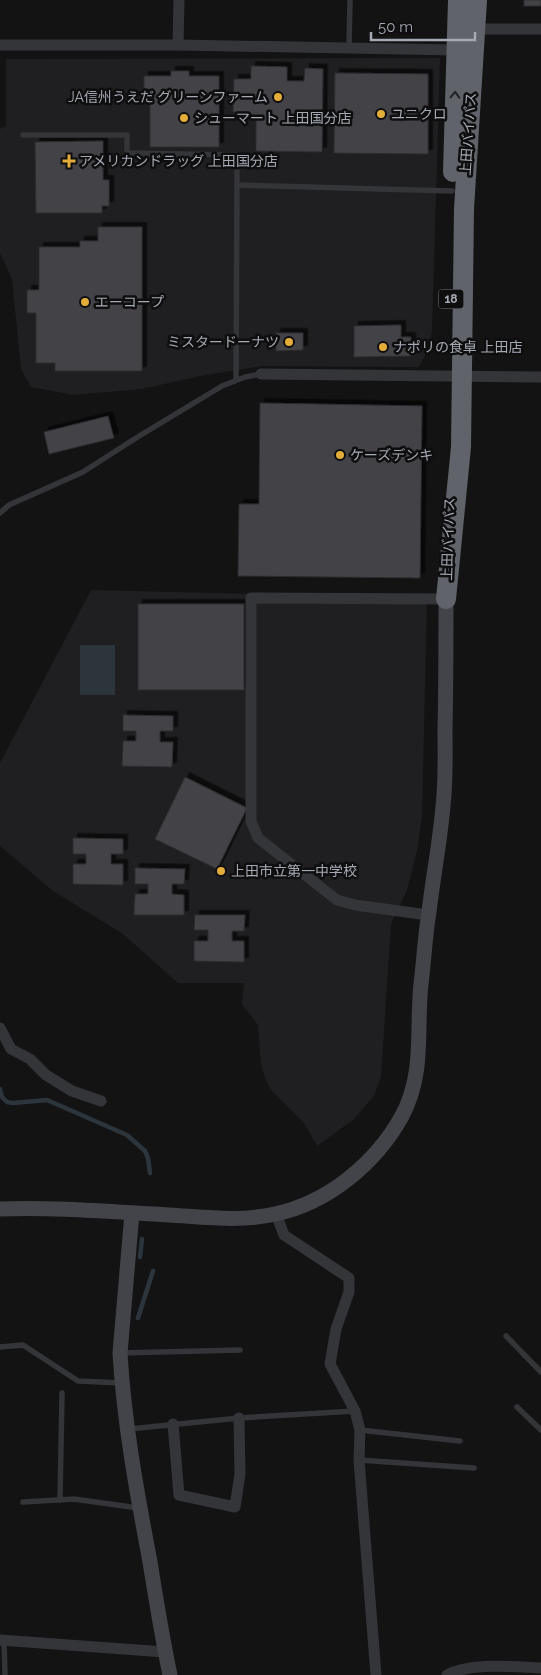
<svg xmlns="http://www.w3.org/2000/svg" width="541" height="1675" font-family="Raleway,'Noto Sans JP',sans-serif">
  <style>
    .built { fill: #1f1f21 }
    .water { fill: #2d353c }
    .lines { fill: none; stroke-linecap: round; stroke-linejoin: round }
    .stream { stroke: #2d353c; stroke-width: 4.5 }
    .building { fill: #424347; stroke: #2d2d30; filter: url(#shadow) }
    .lane { stroke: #343539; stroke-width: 5.5 }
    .street { stroke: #343539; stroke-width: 11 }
    .secondary { stroke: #424449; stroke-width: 15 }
    .highway { stroke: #606369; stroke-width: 20 }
    .oneway { stroke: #222326 }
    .poi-dot { fill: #e4ad3a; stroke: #0e0e0f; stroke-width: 2 }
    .labels { text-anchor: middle; stroke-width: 5; stroke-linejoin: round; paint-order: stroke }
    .shield { fill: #0e0e0f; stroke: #787a82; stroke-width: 1 }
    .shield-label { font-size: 12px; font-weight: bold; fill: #a5a9b3 }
    .poi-label { font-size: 14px; fill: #a5a9b3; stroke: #0e0e0f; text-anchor: start }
    .street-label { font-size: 14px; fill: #a5a9b3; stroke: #0e0e0f }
  </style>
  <defs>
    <filter id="shadow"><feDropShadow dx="4.5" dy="-4.5" stdDeviation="0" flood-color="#0009"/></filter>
  </defs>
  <rect width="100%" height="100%" fill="#131314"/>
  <g class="built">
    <path d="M 440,58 L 432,332 L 425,355 L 419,367 L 262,366 L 200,376 L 142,389 L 73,395 L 31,387 L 21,369 L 12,279 L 0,253 L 0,129 L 6,126 L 6,59 Z"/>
    <path d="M 91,590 L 427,598 L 422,816 L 417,851 L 407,890 L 391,924 L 381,1077 L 374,1096 L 353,1120 L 317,1146 L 304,1123 L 271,1090 L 265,1078 L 261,1064 L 258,1025 L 242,1004 L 244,983 L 178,983 L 123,934 L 53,891 L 0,846 L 0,763 Z"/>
  </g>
  <rect class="water" x="80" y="645" width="35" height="50"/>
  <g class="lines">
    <g class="stream">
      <path d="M 0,1089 L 2,1097 L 7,1102 L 13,1103 L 47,1100 L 127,1135 L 145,1151 L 148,1158 L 150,1173"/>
      <path d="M 140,1257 L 142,1239"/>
      <path d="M 138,1318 L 153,1271"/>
    </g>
  </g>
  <g class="building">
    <rect x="524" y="0" width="17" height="6"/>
    <path d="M 251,66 L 287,67 L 287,81 L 304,81 L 305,68 L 323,69 L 322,152 L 256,151 L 256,118 L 242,118 L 243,112 L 233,112 L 234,79 L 251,79 Z"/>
    <path d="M 171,71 L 189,71 L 189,76 L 219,76 L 219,147 L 150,147 L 150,89 L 144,89 L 144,76 L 171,76 Z"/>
    <path d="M 335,73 L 428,74 L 428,154 L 334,153 Z"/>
    <path d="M 103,141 L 103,180 L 109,180 L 109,206 L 102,206 L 102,213 L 36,213 L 35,142 Z"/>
    <path d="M 98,227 L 142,227 L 142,371 L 55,371 L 55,363 L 36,363 L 36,313 L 27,313 L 27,290 L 39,290 L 39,247 L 80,247 L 80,241 L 98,241 Z"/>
    <path d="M 401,325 L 401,337 L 411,337 L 411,356 L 354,357 L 354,326 Z"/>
    <path d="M 276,333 L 303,333 L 303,350 L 276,351 Z"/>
    <path d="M 260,403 L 422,406 L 420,578 L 238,576 L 239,504 L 259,504 Z"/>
    <path d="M 108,416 L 114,438 L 49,454 L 44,432 Z"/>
    <rect x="138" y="604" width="106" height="86"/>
    <path d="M 123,715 L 173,716 L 173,731 L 160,731 L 160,742 L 173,742 L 172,767 L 122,766 L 123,741 L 136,741 L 136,731 L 123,731 Z"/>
    <path d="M 185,777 L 247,808 L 217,869 L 155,839 Z"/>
    <path d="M 73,838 L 123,839 L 123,854 L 111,854 L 111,864 L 123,864 L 123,885 L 73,884 L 73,864 L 86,864 L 86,854 L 73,854 Z"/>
    <path d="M 135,868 L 185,869 L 184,884 L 172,884 L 172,894 L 184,895 L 184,915 L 134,915 L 135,894 L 148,894 L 148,884 L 135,884 Z"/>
    <path d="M 195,915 L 245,915 L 244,931 L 232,931 L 232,941 L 244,941 L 244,962 L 194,961 L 194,941 L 208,941 L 208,930 L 194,930 Z"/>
  </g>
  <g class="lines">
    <g class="lane">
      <path d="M 349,48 L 350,0"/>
      <path d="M 23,135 L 127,135 L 127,153 L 237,155 L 237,185 L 452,191"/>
      <path d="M 236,380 L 237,185"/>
      <path d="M 0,513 L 9,505 L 83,472 L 136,438 L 222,386 L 245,377 L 261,374"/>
      <path d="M 506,1336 L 541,1372"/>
      <path d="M 0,1347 L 23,1345 L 78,1381 L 122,1383"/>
      <path d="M 120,1353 L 240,1350"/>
      <path d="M 517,1407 L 541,1430"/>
      <path d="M 129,1429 L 239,1418 L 355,1411"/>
      <path d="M 360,1430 L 460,1441"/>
      <path d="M 359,1460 L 474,1468"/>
      <path d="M 60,1500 L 62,1393"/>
      <path d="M 23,1502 L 74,1499 L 138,1508"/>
      <path d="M 4,1640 L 5,1675"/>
    </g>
    <g class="street">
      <path d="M 475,29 L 541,29"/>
      <path d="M 0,45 L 178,45 L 456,50"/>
      <path d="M 178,45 L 179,0"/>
      <path d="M 261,374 L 541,377"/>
      <path d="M 428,915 L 355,905 L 337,900 L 258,838 L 251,821 L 251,598 L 446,599"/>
      <path d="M 0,1028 L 11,1049 L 30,1059 L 46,1075 L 72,1091 L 101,1101"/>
      <path d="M 276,1214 L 284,1235 L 349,1278 L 349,1292 L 336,1329 L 330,1364 L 355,1411 L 360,1430 L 359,1460 L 376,1675"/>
      <path d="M 173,1424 L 179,1495 L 235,1507 L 240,1474 L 239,1418"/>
      <path d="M 0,1640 L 165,1652"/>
      <path d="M 447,1675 C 471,1662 514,1667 541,1668"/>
    </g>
    <g class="secondary">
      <path d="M 0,1209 C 56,1207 113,1212 169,1215 C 204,1217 241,1222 275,1214 C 328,1203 376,1163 402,1116 C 425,1073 416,1031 421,984 C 424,960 425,936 429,912 C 433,877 440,842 443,806 C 446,781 445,755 445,729 C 446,686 446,642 446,599"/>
      <path d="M 132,1213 L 120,1353 C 124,1423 137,1493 150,1562 C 156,1599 162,1637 170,1675"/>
    </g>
    <g class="highway">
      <path d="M 453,172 L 458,0"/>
      <path d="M 446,599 L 461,447 L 464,209 L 477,0"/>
    </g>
  </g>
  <defs><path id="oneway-chevron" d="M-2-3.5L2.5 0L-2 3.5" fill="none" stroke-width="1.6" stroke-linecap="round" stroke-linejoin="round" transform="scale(1.25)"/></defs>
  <use class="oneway" href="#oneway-chevron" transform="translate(455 95) rotate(-88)"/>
  <g class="poi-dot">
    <circle cx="278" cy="97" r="5"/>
    <circle cx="381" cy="114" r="5"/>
    <circle cx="184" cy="118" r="5"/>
    <path d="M66.5 153.5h5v5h5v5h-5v5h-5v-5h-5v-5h5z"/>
    <circle cx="85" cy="302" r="5"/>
    <circle cx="289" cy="342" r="5"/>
    <circle cx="383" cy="347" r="5"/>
    <circle cx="340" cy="455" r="5"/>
    <circle cx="221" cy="871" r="5"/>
  </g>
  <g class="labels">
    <rect class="shield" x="438.5" y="289.5" width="25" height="19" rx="4"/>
    <g class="shield-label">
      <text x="451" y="303">18</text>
    </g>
    <g class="poi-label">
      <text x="268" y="102" text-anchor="end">JA信州うえだ グリーンファーム</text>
      <text x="391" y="119">ユニクロ</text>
      <text x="194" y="123">シューマート 上田国分店</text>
      <text x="79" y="166">アメリカンドラッグ 上田国分店</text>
      <text x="95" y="307">エーコープ</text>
      <text x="279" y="347" text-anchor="end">ミスタードーナツ</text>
      <text x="393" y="352">ナポリの食卓 上田店</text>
      <text x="350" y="460">ケーズデンキ</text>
      <text x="231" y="876">上田市立第一中学校</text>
    </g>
    <g class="street-label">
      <text transform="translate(468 134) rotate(-86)" y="5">上田バイパス</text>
      <text transform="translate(448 539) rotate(-88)" y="5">上田バイパス</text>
    </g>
  </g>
  <path d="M371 32v8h104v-8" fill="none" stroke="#a5a9b3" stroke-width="2.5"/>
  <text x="378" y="32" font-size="15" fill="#a5a9b3" stroke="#0e0e0f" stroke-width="4" paint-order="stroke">50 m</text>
</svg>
